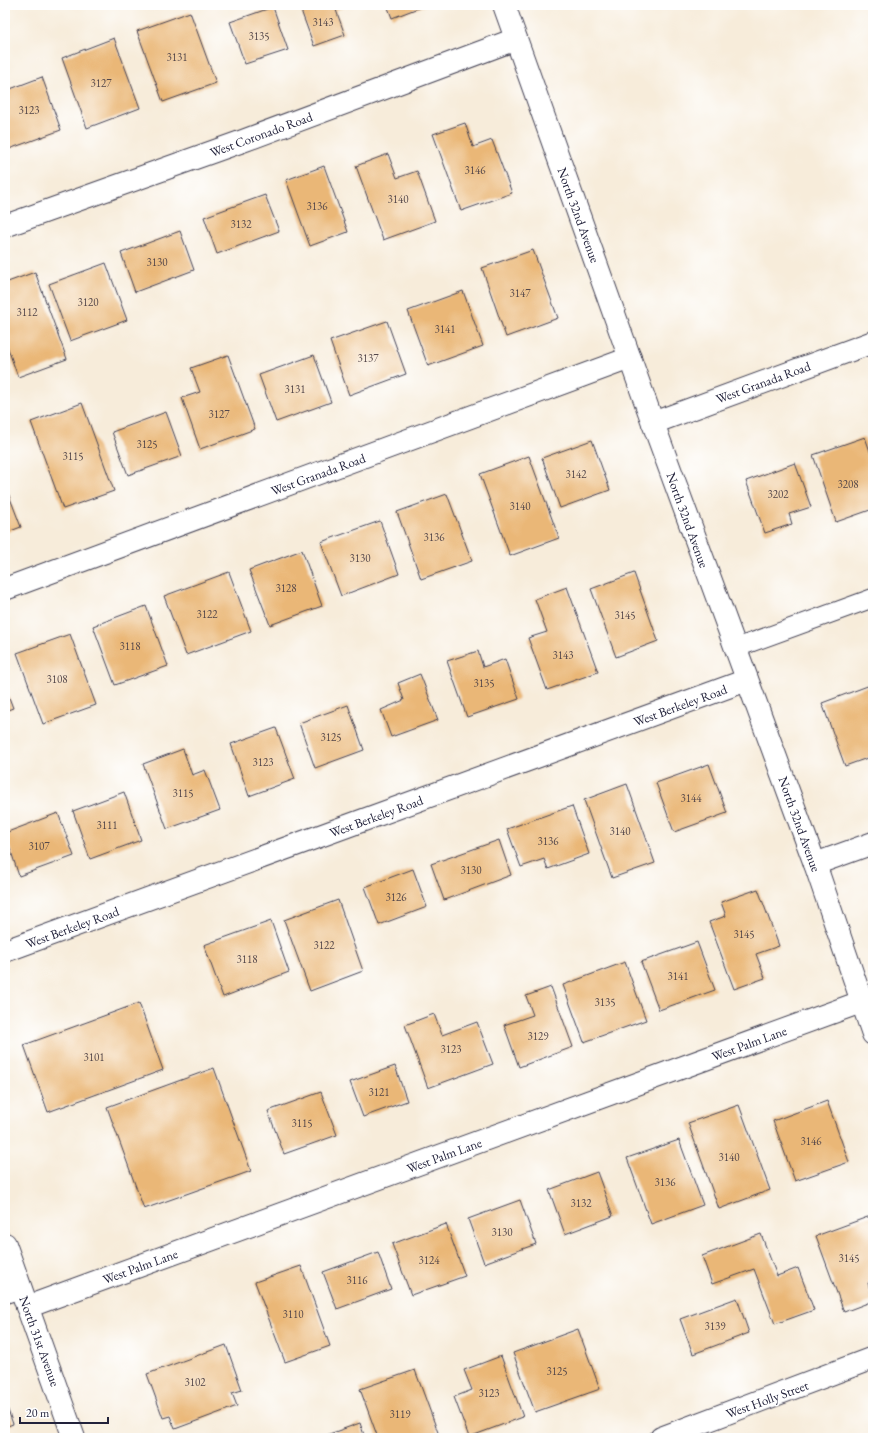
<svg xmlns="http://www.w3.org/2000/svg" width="878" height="1443" font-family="'EB Garamond',serif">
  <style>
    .building { fill: #eab777 }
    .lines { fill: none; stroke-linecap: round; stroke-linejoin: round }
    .service-casing { stroke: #424053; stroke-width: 20 }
    .minor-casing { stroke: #424053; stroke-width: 24 }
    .tertiary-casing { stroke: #424053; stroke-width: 24 }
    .service { stroke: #fff; stroke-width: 18 }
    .minor { stroke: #fff; stroke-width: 22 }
    .tertiary { stroke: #fff; stroke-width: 22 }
    .labels { text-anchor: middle; stroke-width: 3.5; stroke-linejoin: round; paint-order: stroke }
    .number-label { font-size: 11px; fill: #54474a }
    .street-label { font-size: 13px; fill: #22223b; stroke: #fff }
  </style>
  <rect width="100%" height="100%" fill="#fff"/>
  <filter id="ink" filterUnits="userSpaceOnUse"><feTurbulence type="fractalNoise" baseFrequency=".025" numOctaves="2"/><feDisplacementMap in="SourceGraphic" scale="8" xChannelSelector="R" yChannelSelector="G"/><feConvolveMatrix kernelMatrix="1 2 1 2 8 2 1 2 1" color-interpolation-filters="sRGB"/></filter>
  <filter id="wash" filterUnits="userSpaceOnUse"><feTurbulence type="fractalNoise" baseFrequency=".012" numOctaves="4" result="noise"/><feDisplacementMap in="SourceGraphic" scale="16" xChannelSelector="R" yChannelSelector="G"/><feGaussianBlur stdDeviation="0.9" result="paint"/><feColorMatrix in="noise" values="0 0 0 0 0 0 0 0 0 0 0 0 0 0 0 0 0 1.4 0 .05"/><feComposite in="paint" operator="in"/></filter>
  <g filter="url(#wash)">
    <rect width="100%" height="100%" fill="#f7ecda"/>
    <g id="blocks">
      <g class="building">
        <path d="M 299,5 L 350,5 L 336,10 L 345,35 L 314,46 Z"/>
        <path d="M 387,5 L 426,5 L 392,18 Z"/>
        <path d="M 273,7 L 288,50 L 245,64 L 230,22 Z"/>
        <path d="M 190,12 L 216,83 L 163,102 L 137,31 Z"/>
        <path d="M 114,38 L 140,108 L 87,128 L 62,58 Z"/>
        <path d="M 42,77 L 61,130 L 9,149 L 5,140 L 5,91 Z"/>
        <path d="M 465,123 L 473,147 L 492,140 L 512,193 L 461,211 L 433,134 Z"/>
        <path d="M 388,154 L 397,178 L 417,171 L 435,221 L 383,240 L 356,166 Z"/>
        <path d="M 324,166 L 348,232 L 310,246 L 286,180 Z"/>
        <path d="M 265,195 L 279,231 L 217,254 L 204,217 Z"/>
        <path d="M 180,231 L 194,270 L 135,292 L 121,253 Z"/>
        <path d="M 533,250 L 558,318 L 506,337 L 482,268 Z"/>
        <path d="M 106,263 L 127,320 L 70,341 L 49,284 Z"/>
        <path d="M 35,272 L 67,359 L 18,377 L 5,340 L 5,283 Z"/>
        <path d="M 463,291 L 483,346 L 428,366 L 408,311 Z"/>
        <path d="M 387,321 L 406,374 L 349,395 L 330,341 Z"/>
        <path d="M 228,355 L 255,429 L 200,449 L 182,398 L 200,392 L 191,368 Z"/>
        <path d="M 314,355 L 331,402 L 276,422 L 259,375 Z"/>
        <path d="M 82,403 L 114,491 L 63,509 L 31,422 Z"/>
        <path d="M 166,412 L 182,456 L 128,475 L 112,432 Z"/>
        <path d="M 865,437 L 873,460 L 873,509 L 836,522 L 813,455 Z"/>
        <path d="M 592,440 L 610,490 L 560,508 L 542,458 Z"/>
        <path d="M 529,456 L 559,538 L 510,556 L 480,474 Z"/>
        <path d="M 795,463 L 811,507 L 789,514 L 792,524 L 765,533 L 746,481 Z"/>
        <path d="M 5,485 L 21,527 L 5,533 Z"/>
        <path d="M 447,494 L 472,561 L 421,579 L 397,512 Z"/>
        <path d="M 380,521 L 399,574 L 341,596 L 321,542 Z"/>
        <path d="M 302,550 L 322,606 L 270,625 L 249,570 Z"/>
        <path d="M 229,572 L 251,631 L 186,655 L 164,596 Z"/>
        <path d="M 634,573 L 658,641 L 616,657 L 591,589 Z"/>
        <path d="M 567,587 L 598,672 L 547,690 L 528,638 L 547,632 L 535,599 Z"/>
        <path d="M 146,606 L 168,666 L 115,685 L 93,626 Z"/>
        <path d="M 70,634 L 96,705 L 43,724 L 17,653 Z"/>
        <path d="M 478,651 L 483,667 L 505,659 L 519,699 L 467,717 L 447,661 Z"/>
        <path d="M 420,674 L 438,720 L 391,737 L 381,710 L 404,700 L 398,683 Z"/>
        <path d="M 873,684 L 873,756 L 845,766 L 822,703 Z"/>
        <path d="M 5,687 L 13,708 L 5,711 Z"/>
        <path d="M 348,705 L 364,750 L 315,768 L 299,723 Z"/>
        <path d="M 276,728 L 295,779 L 249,796 L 231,744 Z"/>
        <path d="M 183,749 L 192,775 L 205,770 L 220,810 L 167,829 L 143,764 Z"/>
        <path d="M 709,764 L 727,813 L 674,832 L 656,783 Z"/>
        <path d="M 627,784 L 655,863 L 612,878 L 584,800 Z"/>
        <path d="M 124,792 L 141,840 L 90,859 L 73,811 Z"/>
        <path d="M 572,806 L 589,854 L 548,869 L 544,859 L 521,867 L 507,829 Z"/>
        <path d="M 58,813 L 74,856 L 19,876 L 5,833 Z"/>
        <path d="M 499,840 L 511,875 L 444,900 L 431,864 Z"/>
        <path d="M 413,869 L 427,907 L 379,925 L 365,887 Z"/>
        <path d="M 758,889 L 779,946 L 756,954 L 765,978 L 734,989 L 709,922 L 726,916 L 721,902 Z"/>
        <path d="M 338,900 L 363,971 L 310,991 L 284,920 Z"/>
        <path d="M 271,921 L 289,972 L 223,997 L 204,945 Z"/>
        <path d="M 697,942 L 715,990 L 659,1010 L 641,962 Z"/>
        <path d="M 625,962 L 646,1020 L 584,1042 L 563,985 Z"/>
        <path d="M 551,987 L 573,1047 L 519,1067 L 504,1025 L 533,1015 L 526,996 Z"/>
        <path d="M 139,1003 L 163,1070 L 48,1112 L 24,1045 Z"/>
        <path d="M 434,1014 L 442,1035 L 477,1022 L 493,1064 L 428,1088 L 405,1025 Z"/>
        <path d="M 395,1066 L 407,1101 L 363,1117 L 350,1082 Z"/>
        <path d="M 214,1068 L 251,1171 L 144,1209 L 107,1107 Z"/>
        <path d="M 321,1092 L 337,1135 L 284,1154 L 268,1111 Z"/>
        <path d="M 827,1101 L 849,1162 L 795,1181 L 773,1121 Z"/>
        <path d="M 739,1105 L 770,1190 L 719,1209 L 688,1123 Z"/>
        <path d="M 679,1140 L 703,1205 L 651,1224 L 627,1158 Z"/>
        <path d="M 597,1172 L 613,1216 L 565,1234 L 549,1190 Z"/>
        <path d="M 520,1200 L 536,1244 L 484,1263 L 468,1219 Z"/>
        <path d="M 873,1215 L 873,1281 L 868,1283 L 873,1301 L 844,1312 L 816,1236 Z"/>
        <path d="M 446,1224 L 465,1276 L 411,1295 L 392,1244 Z"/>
        <path d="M 761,1234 L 777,1276 L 798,1268 L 814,1310 L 775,1324 L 754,1269 L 712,1284 L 702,1256 Z"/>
        <path d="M 378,1252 L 391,1289 L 337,1309 L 323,1272 Z"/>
        <path d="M 301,1266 L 330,1346 L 285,1362 L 255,1282 Z"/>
        <path d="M 737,1298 L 749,1333 L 693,1354 L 680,1319 Z"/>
        <path d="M 578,1329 L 600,1389 L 535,1412 L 513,1353 Z"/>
        <path d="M 226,1345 L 242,1390 L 232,1393 L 237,1406 L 175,1429 L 170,1416 L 163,1418 L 147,1374 Z"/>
        <path d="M 501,1356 L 523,1417 L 469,1437 L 454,1397 L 472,1390 L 464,1370 Z"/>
        <path d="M 415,1370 L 440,1438 L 378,1438 L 360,1389 Z"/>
        <path d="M 5,1402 L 13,1424 L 5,1427 Z"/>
        <path d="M 360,1423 L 365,1438 L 318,1438 Z"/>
      </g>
    </g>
  </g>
  <g filter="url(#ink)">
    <use href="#blocks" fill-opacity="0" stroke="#424053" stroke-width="1"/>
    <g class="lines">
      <defs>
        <path id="service" d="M 736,648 L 873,598"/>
        <g id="minor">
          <path d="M 504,5 L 653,423 L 815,864 L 873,1034"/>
          <path d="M 5,226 L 240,142 L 516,39"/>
          <path d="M 653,423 L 873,342"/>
          <path d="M 5,589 L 630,358"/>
          <path d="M 815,864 L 873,843"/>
          <path d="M 5,951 L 747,680"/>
          <path d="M 5,1292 L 20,1287"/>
          <path d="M 27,1307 L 861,1002"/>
          <path d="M 661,1438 L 873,1358"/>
        </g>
        <path id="tertiary" d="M 5,1244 L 74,1438"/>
      </defs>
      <use href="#service" class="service-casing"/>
      <use href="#minor" class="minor-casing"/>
      <use href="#tertiary" class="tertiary-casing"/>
      <use href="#service" class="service"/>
      <use href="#minor" class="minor"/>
      <use href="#tertiary" class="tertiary"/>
    </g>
  </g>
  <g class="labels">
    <g class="number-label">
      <text x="323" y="26">3143</text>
      <text x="259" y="40">3135</text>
      <text x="177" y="61">3131</text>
      <text x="101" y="87">3127</text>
      <text x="29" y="114">3123</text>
      <text x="475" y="174">3146</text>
      <text x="398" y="203">3140</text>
      <text x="317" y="210">3136</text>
      <text x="241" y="228">3132</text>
      <text x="157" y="266">3130</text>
      <text x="520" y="297">3147</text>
      <text x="88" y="306">3120</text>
      <text x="27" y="316">3112</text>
      <text x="445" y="333">3141</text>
      <text x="368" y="362">3137</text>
      <text x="295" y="393">3131</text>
      <text x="219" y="418">3127</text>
      <text x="147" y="448">3125</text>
      <text x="73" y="460">3115</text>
      <text x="576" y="478">3142</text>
      <text x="848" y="488">3208</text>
      <text x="778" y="498">3202</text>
      <text x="520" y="510">3140</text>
      <text x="434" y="541">3136</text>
      <text x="360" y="562">3130</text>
      <text x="286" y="592">3128</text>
      <text x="207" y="618">3122</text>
      <text x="625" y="619">3145</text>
      <text x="130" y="650">3118</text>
      <text x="563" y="659">3143</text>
      <text x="57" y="683">3108</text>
      <text x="484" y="687">3135</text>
      <text x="331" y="741">3125</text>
      <text x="263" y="766">3123</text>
      <text x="183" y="797">3115</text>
      <text x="691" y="802">3144</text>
      <text x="107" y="829">3111</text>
      <text x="620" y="835">3140</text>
      <text x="548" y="845">3136</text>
      <text x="39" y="850">3107</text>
      <text x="471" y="874">3130</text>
      <text x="396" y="901">3126</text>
      <text x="744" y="938">3145</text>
      <text x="324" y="949">3122</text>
      <text x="247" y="963">3118</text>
      <text x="678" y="980">3141</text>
      <text x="605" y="1006">3135</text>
      <text x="538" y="1040">3129</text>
      <text x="451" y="1053">3123</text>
      <text x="94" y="1061">3101</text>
      <text x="379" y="1096">3121</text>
      <text x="302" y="1127">3115</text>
      <text x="811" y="1145">3146</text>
      <text x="729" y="1161">3140</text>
      <text x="665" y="1186">3136</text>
      <text x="581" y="1207">3132</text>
      <text x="502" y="1236">3130</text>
      <text x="849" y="1262">3145</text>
      <text x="429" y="1264">3124</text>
      <text x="357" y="1284">3116</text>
      <text x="293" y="1318">3110</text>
      <text x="715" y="1330">3139</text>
      <text x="557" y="1375">3125</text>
      <text x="195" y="1386">3102</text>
      <text x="489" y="1397">3123</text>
      <text x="400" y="1418">3119</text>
    </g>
    <g class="street-label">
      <text transform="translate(261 134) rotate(-20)" y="5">West Coronado Road</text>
      <text transform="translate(579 215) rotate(70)" y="5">North 32nd Avenue</text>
      <text transform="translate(763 382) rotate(-20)" y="5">West Granada Road</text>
      <text transform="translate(318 474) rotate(-20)" y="5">West Granada Road</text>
      <text transform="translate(688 520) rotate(70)" y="5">North 32nd Avenue</text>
      <text transform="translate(680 705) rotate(-20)" y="5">West Berkeley Road</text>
      <text transform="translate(376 816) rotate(-20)" y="5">West Berkeley Road</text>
      <text transform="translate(800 824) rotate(70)" y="5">North 32nd Avenue</text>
      <text transform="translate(72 927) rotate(-20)" y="5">West Berkeley Road</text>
      <text transform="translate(749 1043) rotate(-20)" y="5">West Palm Lane</text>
      <text transform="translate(444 1155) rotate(-20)" y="5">West Palm Lane</text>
      <text transform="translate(140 1266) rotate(-20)" y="5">West Palm Lane</text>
      <text transform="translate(40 1341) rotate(70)" y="5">North 31st Avenue</text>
      <text transform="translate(767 1399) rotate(-20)" y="5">West Holly Street</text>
    </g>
  </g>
  <rect width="878" height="1443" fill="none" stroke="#fff" stroke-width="20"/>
  <path d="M20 1417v6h88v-6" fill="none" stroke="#22223b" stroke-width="2"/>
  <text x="26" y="1417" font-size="12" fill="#22223b" stroke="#ffffff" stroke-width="3" paint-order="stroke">20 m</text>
</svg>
